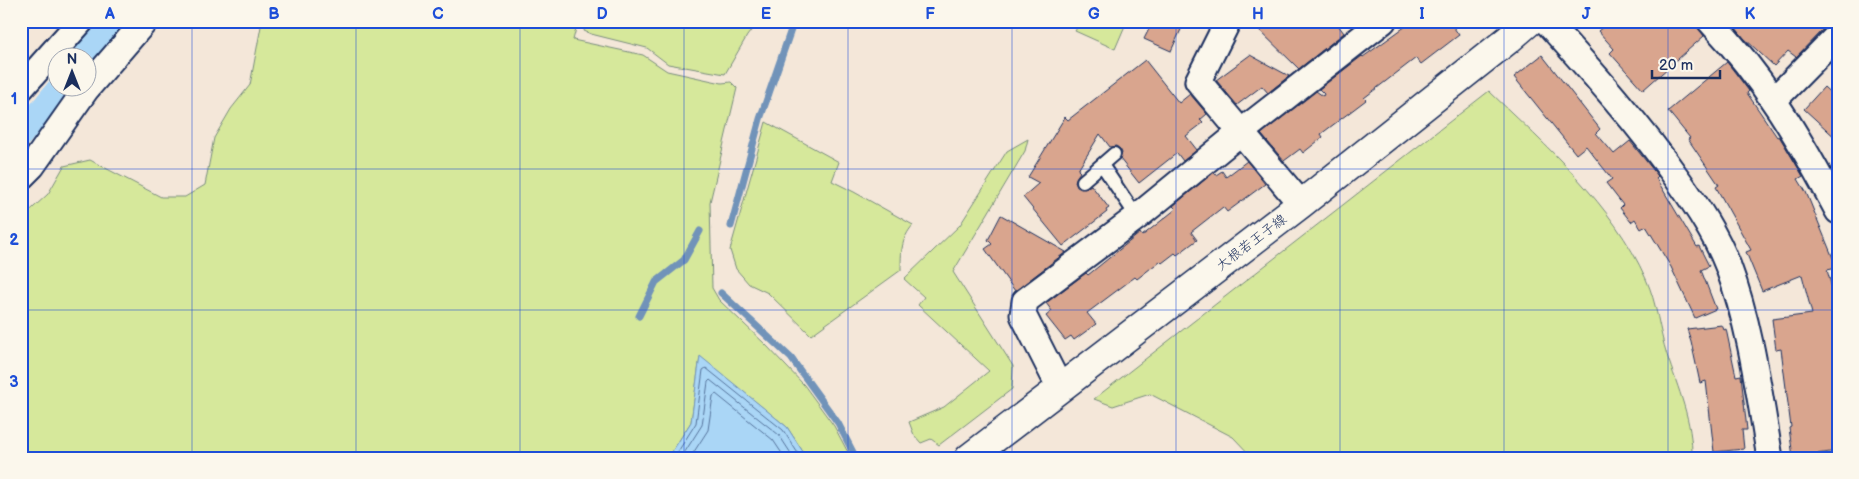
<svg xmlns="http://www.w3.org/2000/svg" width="1859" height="479" font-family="'Balsamiq Sans','Klee One',sans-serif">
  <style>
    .green { fill: #d6e89b; stroke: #788c7c }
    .water { fill: #aad6f6; stroke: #7193b9 }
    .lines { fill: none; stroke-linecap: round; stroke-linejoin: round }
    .shore { stroke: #54729b; stroke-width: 1 }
    .stream { stroke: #7193b9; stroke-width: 7 }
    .canal { stroke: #aad6f6; stroke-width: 24 }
    .building { fill: #d9a58e; stroke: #1b2f5e }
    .service-casing { stroke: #1b2f5e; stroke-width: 16 }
    .minor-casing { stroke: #1b2f5e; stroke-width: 29 }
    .tertiary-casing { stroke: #1b2f5e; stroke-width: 31 }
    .service { stroke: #fbf7ec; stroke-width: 12 }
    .minor { stroke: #fbf7ec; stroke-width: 25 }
    .tertiary { stroke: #fbf7ec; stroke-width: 28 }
    .grid { fill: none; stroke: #1d4ed8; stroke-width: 1; stroke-opacity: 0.55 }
    .labels { text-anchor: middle; stroke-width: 4; stroke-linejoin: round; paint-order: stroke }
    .street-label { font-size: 14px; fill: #1b2f5e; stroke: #fbf7ec }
    .neatline { fill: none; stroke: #1d4ed8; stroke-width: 2 }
    .grid-label { font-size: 16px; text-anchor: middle; font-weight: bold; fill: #1d4ed8 }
  </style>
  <rect width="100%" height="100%" fill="#f4e7d9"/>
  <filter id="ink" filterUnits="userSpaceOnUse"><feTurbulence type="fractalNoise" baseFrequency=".02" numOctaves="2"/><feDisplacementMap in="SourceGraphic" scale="10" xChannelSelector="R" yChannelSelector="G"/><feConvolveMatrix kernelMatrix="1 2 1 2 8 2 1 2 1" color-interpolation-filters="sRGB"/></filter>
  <g filter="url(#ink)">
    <g class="green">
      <path d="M 262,21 L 578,21 L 573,40 L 643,55 L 667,71 L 722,83 L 731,82 L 737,88 L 710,202 L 712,288 L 719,300 L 766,345 L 804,385 L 834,426 L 851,458 L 807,458 L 787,427 L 700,357 L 691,422 L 668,458 L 21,458 L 21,219 L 48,194 L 64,166 L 90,160 L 161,197 L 185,197 L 205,185 L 214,138 L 231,109 L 250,85 Z"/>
      <path d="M 586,21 L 758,21 L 747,36 L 725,74 L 668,64 L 647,48 L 591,34 L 584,31 Z"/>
      <path d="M 1081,21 L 1127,21 L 1115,49 L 1075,31 Z"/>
      <path d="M 1489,91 C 1547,147 1613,204 1646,279 C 1657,303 1659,330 1667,355 C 1678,388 1693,422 1692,458 L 1253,458 L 1233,437 L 1150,394 L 1113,406 L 1094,399 Z"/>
      <path d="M 766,122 L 839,162 L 832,181 L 854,192 L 913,225 C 901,239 901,252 901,270 L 811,335 L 768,293 L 749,284 L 736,269 L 730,250 Z"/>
      <path d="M 1028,139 L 1025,151 L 953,272 L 1013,366 L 1012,389 L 939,445 L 931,439 L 921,443 L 914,435 L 909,422 L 944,407 L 989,371 L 918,305 L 924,297 L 904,279 L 960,225 L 1007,151 Z"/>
    </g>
    <path class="water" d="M 700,356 L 787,427 L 807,458 L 668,458 L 691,422 Z"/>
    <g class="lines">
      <g class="shore">
        <path d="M 674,458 L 696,423 L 703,370 L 706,368 L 783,430 L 801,458"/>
        <path d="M 681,458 L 702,425 L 708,382 L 710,380 L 779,435 L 794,458"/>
        <path d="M 690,458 L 708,430 L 713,396 L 716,394 L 773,440 L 785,458"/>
      </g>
      <g class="stream">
        <path d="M 731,226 L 760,119 L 794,21"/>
        <path d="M 721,293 L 791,358 L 838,423 L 856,458"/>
        <path d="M 639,316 L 656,282 L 684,260 L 700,231"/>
      </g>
      <g class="canal">
        <path d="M 83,58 L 112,21"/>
        <path d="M 21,135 L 59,88"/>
      </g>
    </g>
    <g class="building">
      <path d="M 1153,21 L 1185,21 L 1171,51 L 1144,39 Z"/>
      <path d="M 1250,21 L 1335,21 L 1344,33 L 1299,69 Z"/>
      <path d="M 1413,21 L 1449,21 L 1459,35 L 1421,64 L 1416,58 L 1364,98 L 1366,100 L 1321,134 L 1323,137 L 1303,153 L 1300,149 L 1284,161 L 1261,134 L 1316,91 L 1323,96 L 1324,94 L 1319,89 L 1362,56 L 1363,57 Z"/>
      <path d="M 1610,21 L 1694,21 L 1704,36 L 1643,90 L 1610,53 L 1614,49 L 1598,31 Z"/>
      <path d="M 1730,21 L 1817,21 L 1824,28 L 1796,57 L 1788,51 L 1774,66 L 1744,38 Z"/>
      <path d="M 1250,55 L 1289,76 L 1268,93 L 1262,86 L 1237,105 L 1216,80 Z"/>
      <path d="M 1542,55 L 1600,129 L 1596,133 L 1614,154 L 1630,141 L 1658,176 L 1656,178 L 1697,247 L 1699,246 L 1709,266 L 1701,270 L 1716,309 L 1695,318 L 1671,267 L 1646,226 L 1641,229 L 1635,219 L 1631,222 L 1620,208 L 1623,205 L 1606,183 L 1612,179 L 1586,146 L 1576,154 L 1514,77 Z"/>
      <path d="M 1145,60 L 1179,103 L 1190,94 L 1207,114 L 1200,120 L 1203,123 L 1186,136 L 1197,150 L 1183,161 L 1177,153 L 1139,183 L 1120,159 L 1122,153 L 1120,149 L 1116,146 L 1110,147 L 1100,134 L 1078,170 L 1080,172 L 1076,178 L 1075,182 L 1077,187 L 1081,189 L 1085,189 L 1091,185 L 1109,208 L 1106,210 L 1107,212 L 1063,246 L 1023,197 L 1039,183 L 1028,177 L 1065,117 L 1068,120 Z"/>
      <path d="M 1727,62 L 1749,91 L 1747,93 L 1777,137 L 1779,136 L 1803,176 L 1798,179 L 1806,192 L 1837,268 L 1827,270 L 1838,310 L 1838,451 L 1793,457 L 1789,428 L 1791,427 L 1781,349 L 1776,350 L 1772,319 L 1812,314 L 1802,275 L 1762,291 L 1746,252 L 1751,250 L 1716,187 L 1719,185 L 1688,139 L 1690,138 L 1668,111 Z"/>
      <path d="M 1824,87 L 1838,100 L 1838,140 L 1804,109 Z"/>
      <path d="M 1247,161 L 1265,184 L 1227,212 L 1223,207 L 1191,232 L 1197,240 L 1177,255 L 1175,253 L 1162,263 L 1160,261 L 1137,279 L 1135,277 L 1087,313 L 1096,324 L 1074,340 L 1071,336 L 1065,340 L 1046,316 L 1052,311 L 1046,303 L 1086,273 L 1088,275 L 1140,233 L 1142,236 L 1176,209 L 1173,206 L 1214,172 L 1216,175 L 1222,171 L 1226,177 Z"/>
      <path d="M 1001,215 L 1066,252 L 1015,291 L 985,249 L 992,244 L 988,240 Z"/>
      <path d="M 1722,325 L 1724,330 L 1726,329 L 1736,376 L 1741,375 L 1747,430 L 1742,430 L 1744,449 L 1714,452 L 1706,381 L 1700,383 L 1691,341 L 1687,329 Z"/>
    </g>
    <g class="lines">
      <defs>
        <g id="service">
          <path d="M 1102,165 L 1137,217"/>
          <path d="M 1083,181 L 1114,154"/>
        </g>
        <g id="minor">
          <path d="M 1228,21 L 1198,81 L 1301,204"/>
          <path d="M 1546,21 C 1593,73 1639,124 1679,181 C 1698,208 1716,235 1728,266 C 1751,327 1759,393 1770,458"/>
          <path d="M 1710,21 C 1765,79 1801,141 1838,211"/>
          <path d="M 88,87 L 145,21"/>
          <path d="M 21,88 L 81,21"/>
          <path d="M 1774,100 L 1838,35"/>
          <path d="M 21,177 L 32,166 L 87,88"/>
          <path d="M 1060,388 L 1023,315 L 1025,301 L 1137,217 L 1241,132 L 1383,21"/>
        </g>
        <path id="tertiary" d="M 969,458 L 1301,204 L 1509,39 L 1530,21"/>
      </defs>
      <use href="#service" class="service-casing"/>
      <use href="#minor" class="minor-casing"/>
      <use href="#tertiary" class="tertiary-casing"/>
      <use href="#service" class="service"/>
      <use href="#minor" class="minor"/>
      <use href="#tertiary" class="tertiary"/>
    </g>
  </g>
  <path class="grid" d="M 192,21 L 192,458M 356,21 L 356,458M 520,21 L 520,458M 684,21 L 684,458M 848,21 L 848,458M 1012,21 L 1012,458M 1176,21 L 1176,458M 1340,21 L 1340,458M 1504,21 L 1504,458M 1668,21 L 1668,458M 21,169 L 1838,169M 21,310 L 1838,310"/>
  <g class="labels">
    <g class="street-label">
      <text transform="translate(1251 242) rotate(-37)" y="5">大根若王子線</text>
    </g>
  </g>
  <rect width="1859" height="479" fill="none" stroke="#fbf7ec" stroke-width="55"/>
  <g transform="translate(72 72)"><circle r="24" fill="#fbf7ec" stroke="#a1a7b3"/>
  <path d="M0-4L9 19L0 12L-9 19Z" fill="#1b2f5e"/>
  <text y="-8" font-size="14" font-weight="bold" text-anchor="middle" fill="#1b2f5e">N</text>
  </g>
  <path d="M1652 70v8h68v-8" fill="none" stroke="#1b2f5e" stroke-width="2.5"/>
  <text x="1659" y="70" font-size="15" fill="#1b2f5e" stroke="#fbf7ec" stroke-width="4" paint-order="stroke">20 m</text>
  <rect x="28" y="28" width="1804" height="424" class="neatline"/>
  <g class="grid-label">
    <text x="110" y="19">A</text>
    <text x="274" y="19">B</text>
    <text x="438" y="19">C</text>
    <text x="602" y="19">D</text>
    <text x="766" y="19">E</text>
    <text x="930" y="19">F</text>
    <text x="1094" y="19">G</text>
    <text x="1258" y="19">H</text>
    <text x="1422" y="19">I</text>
    <text x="1586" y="19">J</text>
    <text x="1750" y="19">K</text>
    <text x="14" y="104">1</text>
    <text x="14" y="245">2</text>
    <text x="14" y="387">3</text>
  </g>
</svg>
